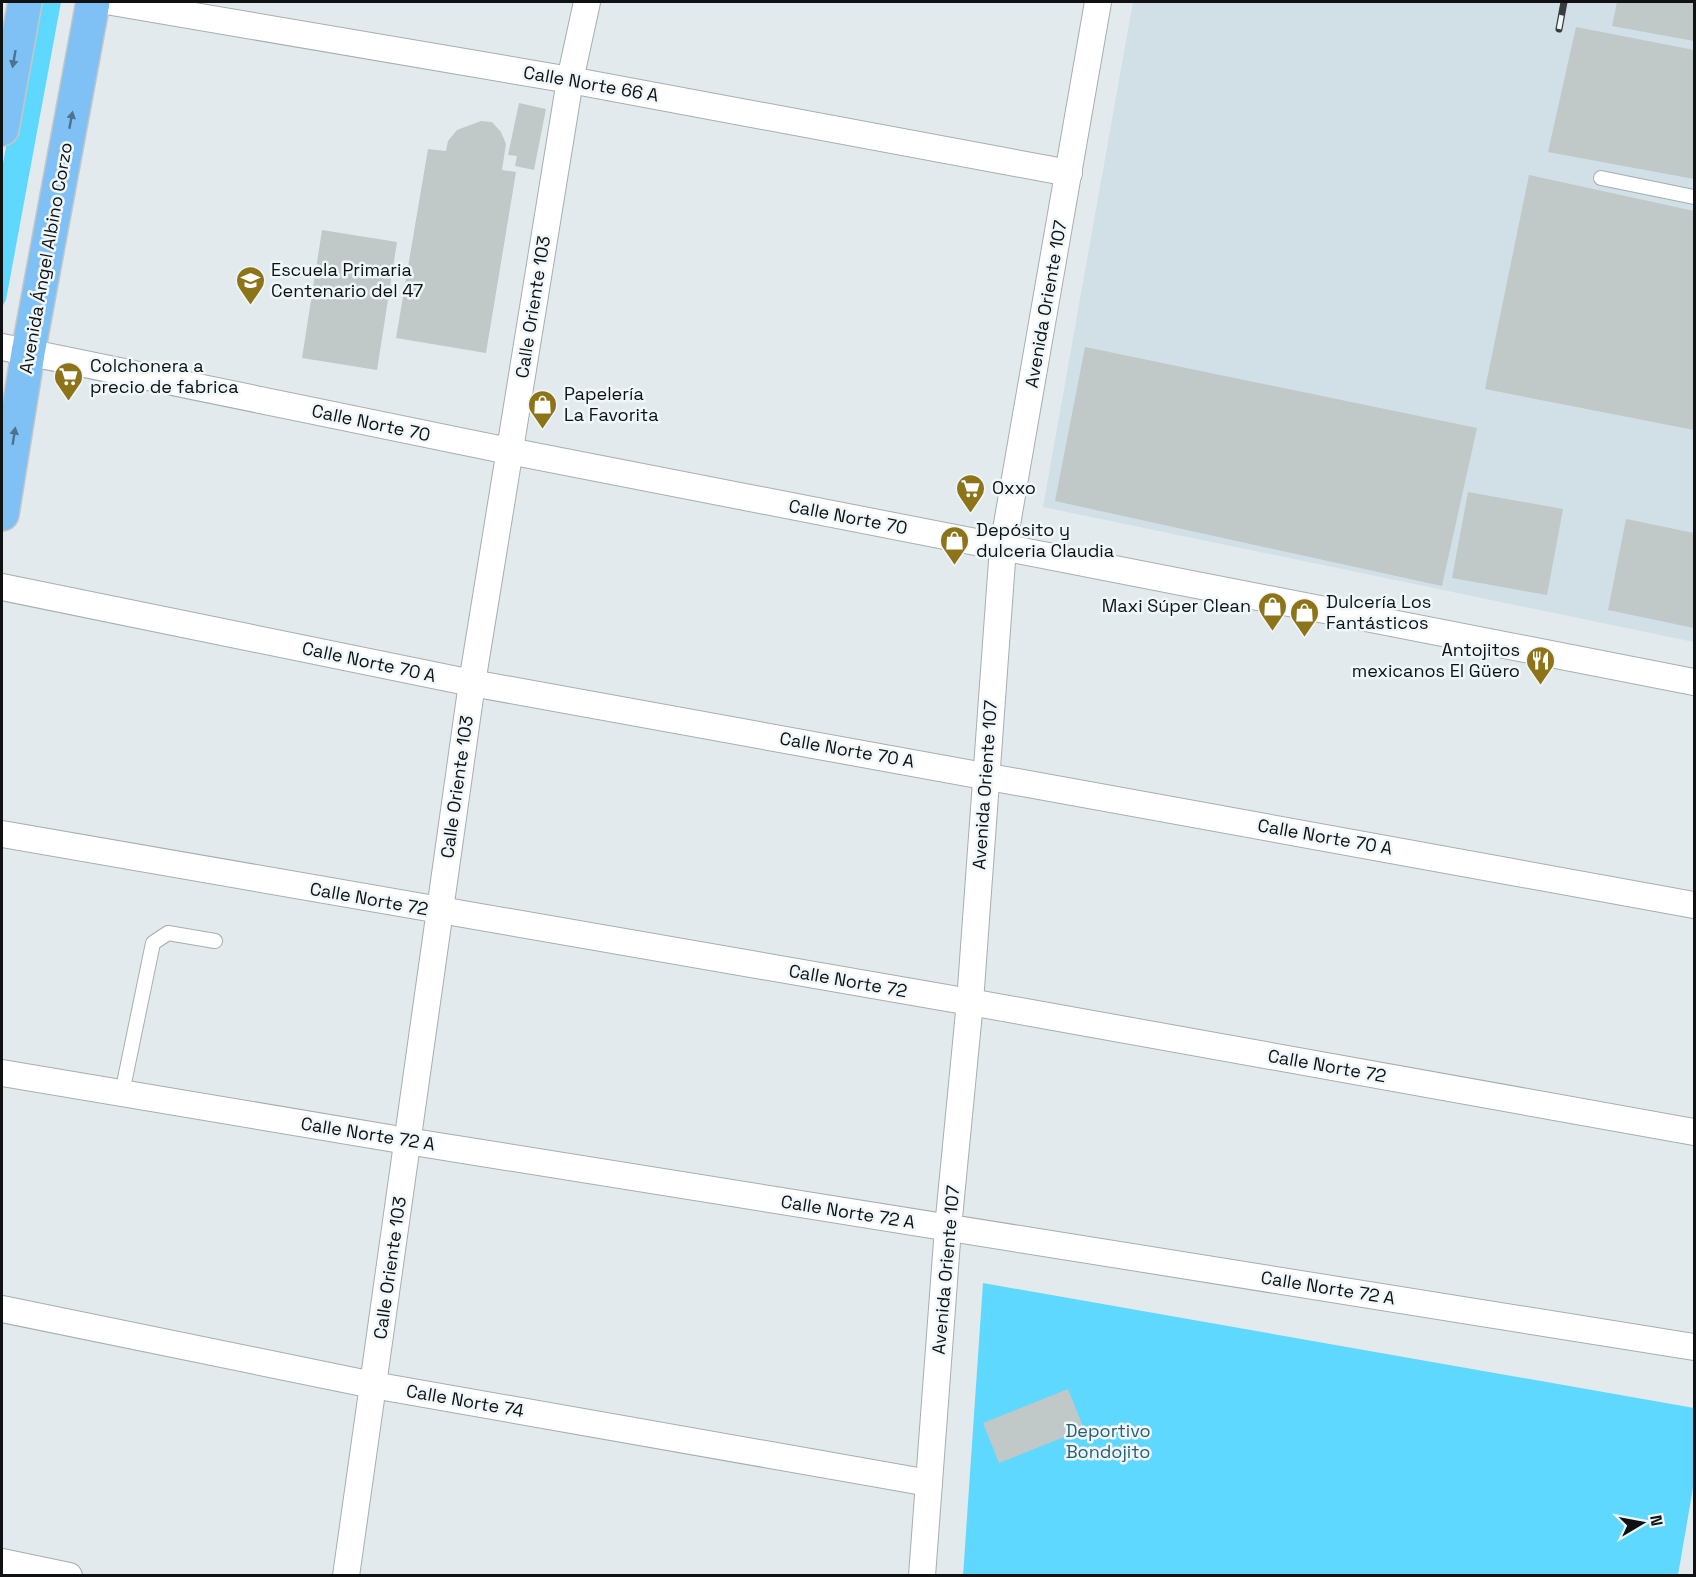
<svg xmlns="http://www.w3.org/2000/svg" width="1696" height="1577" font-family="'Space Grotesk',sans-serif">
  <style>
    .built { fill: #d0e0e6 }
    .green { fill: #5ed8fe }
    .building { fill: #c0c8c8 }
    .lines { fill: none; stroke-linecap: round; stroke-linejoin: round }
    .service-casing { stroke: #a6aeb0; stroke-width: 16 }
    .minor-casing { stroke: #a6aeb0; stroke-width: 28 }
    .primary-casing { stroke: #c5c6c6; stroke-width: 36 }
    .service { stroke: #fff; stroke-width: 14 }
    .minor { stroke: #fff; stroke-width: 26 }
    .primary { stroke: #80c1f5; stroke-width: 33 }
    .rail-casing { stroke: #393c3e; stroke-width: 7 }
    .rail { stroke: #eff7fa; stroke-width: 4.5; stroke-dasharray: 14; stroke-linecap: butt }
    .oneway { fill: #4d728f }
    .labels { text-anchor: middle; stroke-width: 5; stroke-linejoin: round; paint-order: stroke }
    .street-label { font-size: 18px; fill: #0f1112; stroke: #eff7fa }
    .poi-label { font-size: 18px; fill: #0f1112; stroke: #eff7fa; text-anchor: start }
    .park-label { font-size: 18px; fill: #295f70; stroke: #eff7fa }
  </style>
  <rect width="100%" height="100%" fill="#e2eaed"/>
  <path class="built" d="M 1133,2 L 1694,2 L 1694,642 L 1043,507 Z"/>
  <g class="green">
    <path d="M 32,2 L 61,2 L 6,300 L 2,307 L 2,169 Z"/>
    <path d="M 983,1283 L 1694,1408 L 1694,1482 L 1678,1575 L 963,1576 Z"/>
  </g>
  <g class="building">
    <path d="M 1617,2 L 1694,2 L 1694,41 L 1612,26 Z"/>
    <path d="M 1576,27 L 1694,50 L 1694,179 L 1548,152 Z"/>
    <path d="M 519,103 L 546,109 L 534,170 L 515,166 L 517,156 L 508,155 Z"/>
    <path d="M 481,121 L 492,122 L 501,132 L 506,144 L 502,170 L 516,172 L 486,353 L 396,338 L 428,149 L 446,151 L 448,141 L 457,130 Z"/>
    <path d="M 1529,175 L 1694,211 L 1694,430 L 1485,389 Z"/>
    <path d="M 322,230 L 397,242 L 377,370 L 302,358 Z"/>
    <path d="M 1085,347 L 1477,428 L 1442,586 L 1055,501 Z"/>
    <path d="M 1468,492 L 1563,509 L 1547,595 L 1452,578 Z"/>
    <path d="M 1626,519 L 1694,533 L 1694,628 L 1608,610 Z"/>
    <path d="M 1068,1389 L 1084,1429 L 999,1463 L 983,1423 Z"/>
  </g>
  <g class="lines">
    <defs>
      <g id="service">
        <path d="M 1601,178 L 1694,197"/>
        <path d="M 122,1093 L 153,943 L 168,933 L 215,941"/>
      </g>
      <g id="minor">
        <path d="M 112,2 L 570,80 L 1069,173"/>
        <path d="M 2,347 L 509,451 L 1694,682"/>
        <path d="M 2,587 L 472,683 L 1694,905"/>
        <path d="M 2,834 L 970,1002 L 1694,1132"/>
        <path d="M 2,1073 L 407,1141 L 1694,1347"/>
        <path d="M 2,1309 L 373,1385 L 929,1483"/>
        <path d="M 2,1562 L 69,1576"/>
        <path d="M 346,1576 L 472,683 L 570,80 L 587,2"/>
        <path d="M 922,1576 L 948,1228 L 970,1002 L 1003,547 L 1098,2"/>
      </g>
      <g id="primary">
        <path d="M 2,129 L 25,2"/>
        <path d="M 2,514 L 28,353 L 93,2"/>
      </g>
    </defs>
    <use href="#service" class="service-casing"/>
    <use href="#minor" class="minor-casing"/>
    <use href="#primary" class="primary-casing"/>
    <use href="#service" class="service"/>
    <use href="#minor" class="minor"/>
    <use href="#primary" class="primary"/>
    <defs>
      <path id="rail" d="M 1559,29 L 1564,2"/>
    </defs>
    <use href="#rail" class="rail-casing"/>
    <use href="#rail" class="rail"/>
  </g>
  <defs><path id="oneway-solid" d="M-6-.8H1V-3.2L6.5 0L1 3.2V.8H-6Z" transform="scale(1.5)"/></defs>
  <g class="oneway">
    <use href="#oneway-solid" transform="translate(14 59) rotate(100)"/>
    <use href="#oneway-solid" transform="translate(71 120) rotate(-79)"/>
    <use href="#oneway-solid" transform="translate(14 436) rotate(-81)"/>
  </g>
  <defs>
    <symbol id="school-pin" viewBox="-11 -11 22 30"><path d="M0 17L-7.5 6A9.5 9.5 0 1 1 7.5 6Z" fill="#8e7419" stroke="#eff7fa"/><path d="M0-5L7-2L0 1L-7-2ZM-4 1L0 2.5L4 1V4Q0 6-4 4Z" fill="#fff"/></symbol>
    <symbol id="supermarket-pin" viewBox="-11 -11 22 30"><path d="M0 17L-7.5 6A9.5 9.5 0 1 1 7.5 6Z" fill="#8e7419" stroke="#eff7fa"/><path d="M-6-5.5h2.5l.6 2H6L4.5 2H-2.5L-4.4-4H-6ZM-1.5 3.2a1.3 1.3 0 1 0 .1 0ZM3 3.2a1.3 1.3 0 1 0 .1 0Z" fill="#fff"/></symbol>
    <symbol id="shop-pin" viewBox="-11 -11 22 30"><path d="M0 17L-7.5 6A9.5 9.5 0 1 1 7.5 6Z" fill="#8e7419" stroke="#eff7fa"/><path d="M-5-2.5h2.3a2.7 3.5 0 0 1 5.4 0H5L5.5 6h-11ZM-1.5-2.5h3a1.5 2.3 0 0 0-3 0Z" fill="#fff"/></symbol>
    <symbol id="restaurant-pin" viewBox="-11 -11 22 30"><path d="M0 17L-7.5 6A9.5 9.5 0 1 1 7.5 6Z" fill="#8e7419" stroke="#eff7fa"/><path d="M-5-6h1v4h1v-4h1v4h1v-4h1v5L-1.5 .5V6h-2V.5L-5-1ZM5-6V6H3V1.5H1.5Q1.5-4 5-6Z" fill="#fff"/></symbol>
  </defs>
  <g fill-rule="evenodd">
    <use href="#school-pin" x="234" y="264" width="33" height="45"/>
    <use href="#supermarket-pin" x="52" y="360" width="33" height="45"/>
    <use href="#shop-pin" x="526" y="388" width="33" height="45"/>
    <use href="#supermarket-pin" x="954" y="472" width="33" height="45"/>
    <use href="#shop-pin" x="938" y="524" width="33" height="45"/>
    <use href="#shop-pin" x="1256" y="590" width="33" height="45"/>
    <use href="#shop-pin" x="1288" y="596" width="33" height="45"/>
    <use href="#restaurant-pin" x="1524" y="644" width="33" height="45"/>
  </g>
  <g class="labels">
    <g class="street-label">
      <text transform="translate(591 84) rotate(10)" y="6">Calle Norte 66 A</text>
      <text transform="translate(46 258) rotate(-80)" y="6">Avenida Ángel Albino Corzo</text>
      <text transform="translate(1046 304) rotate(-80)" y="6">Avenida Oriente 107</text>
      <text transform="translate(533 307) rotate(-81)" y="6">Calle Oriente 103</text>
      <text transform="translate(371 423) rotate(12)" y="6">Calle Norte 70</text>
      <text transform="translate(848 517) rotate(11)" y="6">Calle Norte 70</text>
      <text transform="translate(369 662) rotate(12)" y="6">Calle Norte 70 A</text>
      <text transform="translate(847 750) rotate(10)" y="6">Calle Norte 70 A</text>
      <text transform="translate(985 785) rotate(-86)" y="6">Avenida Oriente 107</text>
      <text transform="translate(457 787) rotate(-82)" y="6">Calle Oriente 103</text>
      <text transform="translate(1325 837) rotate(10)" y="6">Calle Norte 70 A</text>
      <text transform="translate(369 899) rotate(10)" y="6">Calle Norte 72</text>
      <text transform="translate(848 981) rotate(10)" y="6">Calle Norte 72</text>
      <text transform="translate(1327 1066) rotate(10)" y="6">Calle Norte 72</text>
      <text transform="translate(368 1134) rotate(9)" y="6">Calle Norte 72 A</text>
      <text transform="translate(848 1212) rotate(9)" y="6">Calle Norte 72 A</text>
      <text transform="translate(390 1268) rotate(-82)" y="6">Calle Oriente 103</text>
      <text transform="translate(946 1270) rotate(-85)" y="6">Avenida Oriente 107</text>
      <text transform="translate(1328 1288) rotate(9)" y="6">Calle Norte 72 A</text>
      <text transform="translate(465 1401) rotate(10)" y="6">Calle Norte 74</text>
    </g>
    <g class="poi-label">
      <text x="271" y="276">Escuela Primaria<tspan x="271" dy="21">Centenario del 47</tspan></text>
      <text x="90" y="372">Colchonera a<tspan x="90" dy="21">precio de fabrica</tspan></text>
      <text x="564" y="400">Papelería<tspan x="564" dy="21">La Favorita</tspan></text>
      <text x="992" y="494">Oxxo</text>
      <text x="976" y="536">Depósito y<tspan x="976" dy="21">dulceria Claudia</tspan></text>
      <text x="1326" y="608">Dulcería Los<tspan x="1326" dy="21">Fantásticos</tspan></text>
      <text x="1251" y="612" text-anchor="end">Maxi Súper Clean</text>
      <text x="1520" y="656" text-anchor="end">Antojitos<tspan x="1520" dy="21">mexicanos El Güero</tspan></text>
    </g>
    <g class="park-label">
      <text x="1108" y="1437">Deportivo<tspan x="1108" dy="21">Bondojito</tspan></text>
    </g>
  </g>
  <rect width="1696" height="1577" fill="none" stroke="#0f1112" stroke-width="6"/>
  <g transform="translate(1642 1523) rotate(80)" stroke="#eff7fa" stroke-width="4.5" paint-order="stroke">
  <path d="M0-4.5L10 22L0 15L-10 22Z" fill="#0f1112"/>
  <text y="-9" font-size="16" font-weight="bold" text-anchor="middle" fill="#0f1112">N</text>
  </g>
</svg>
